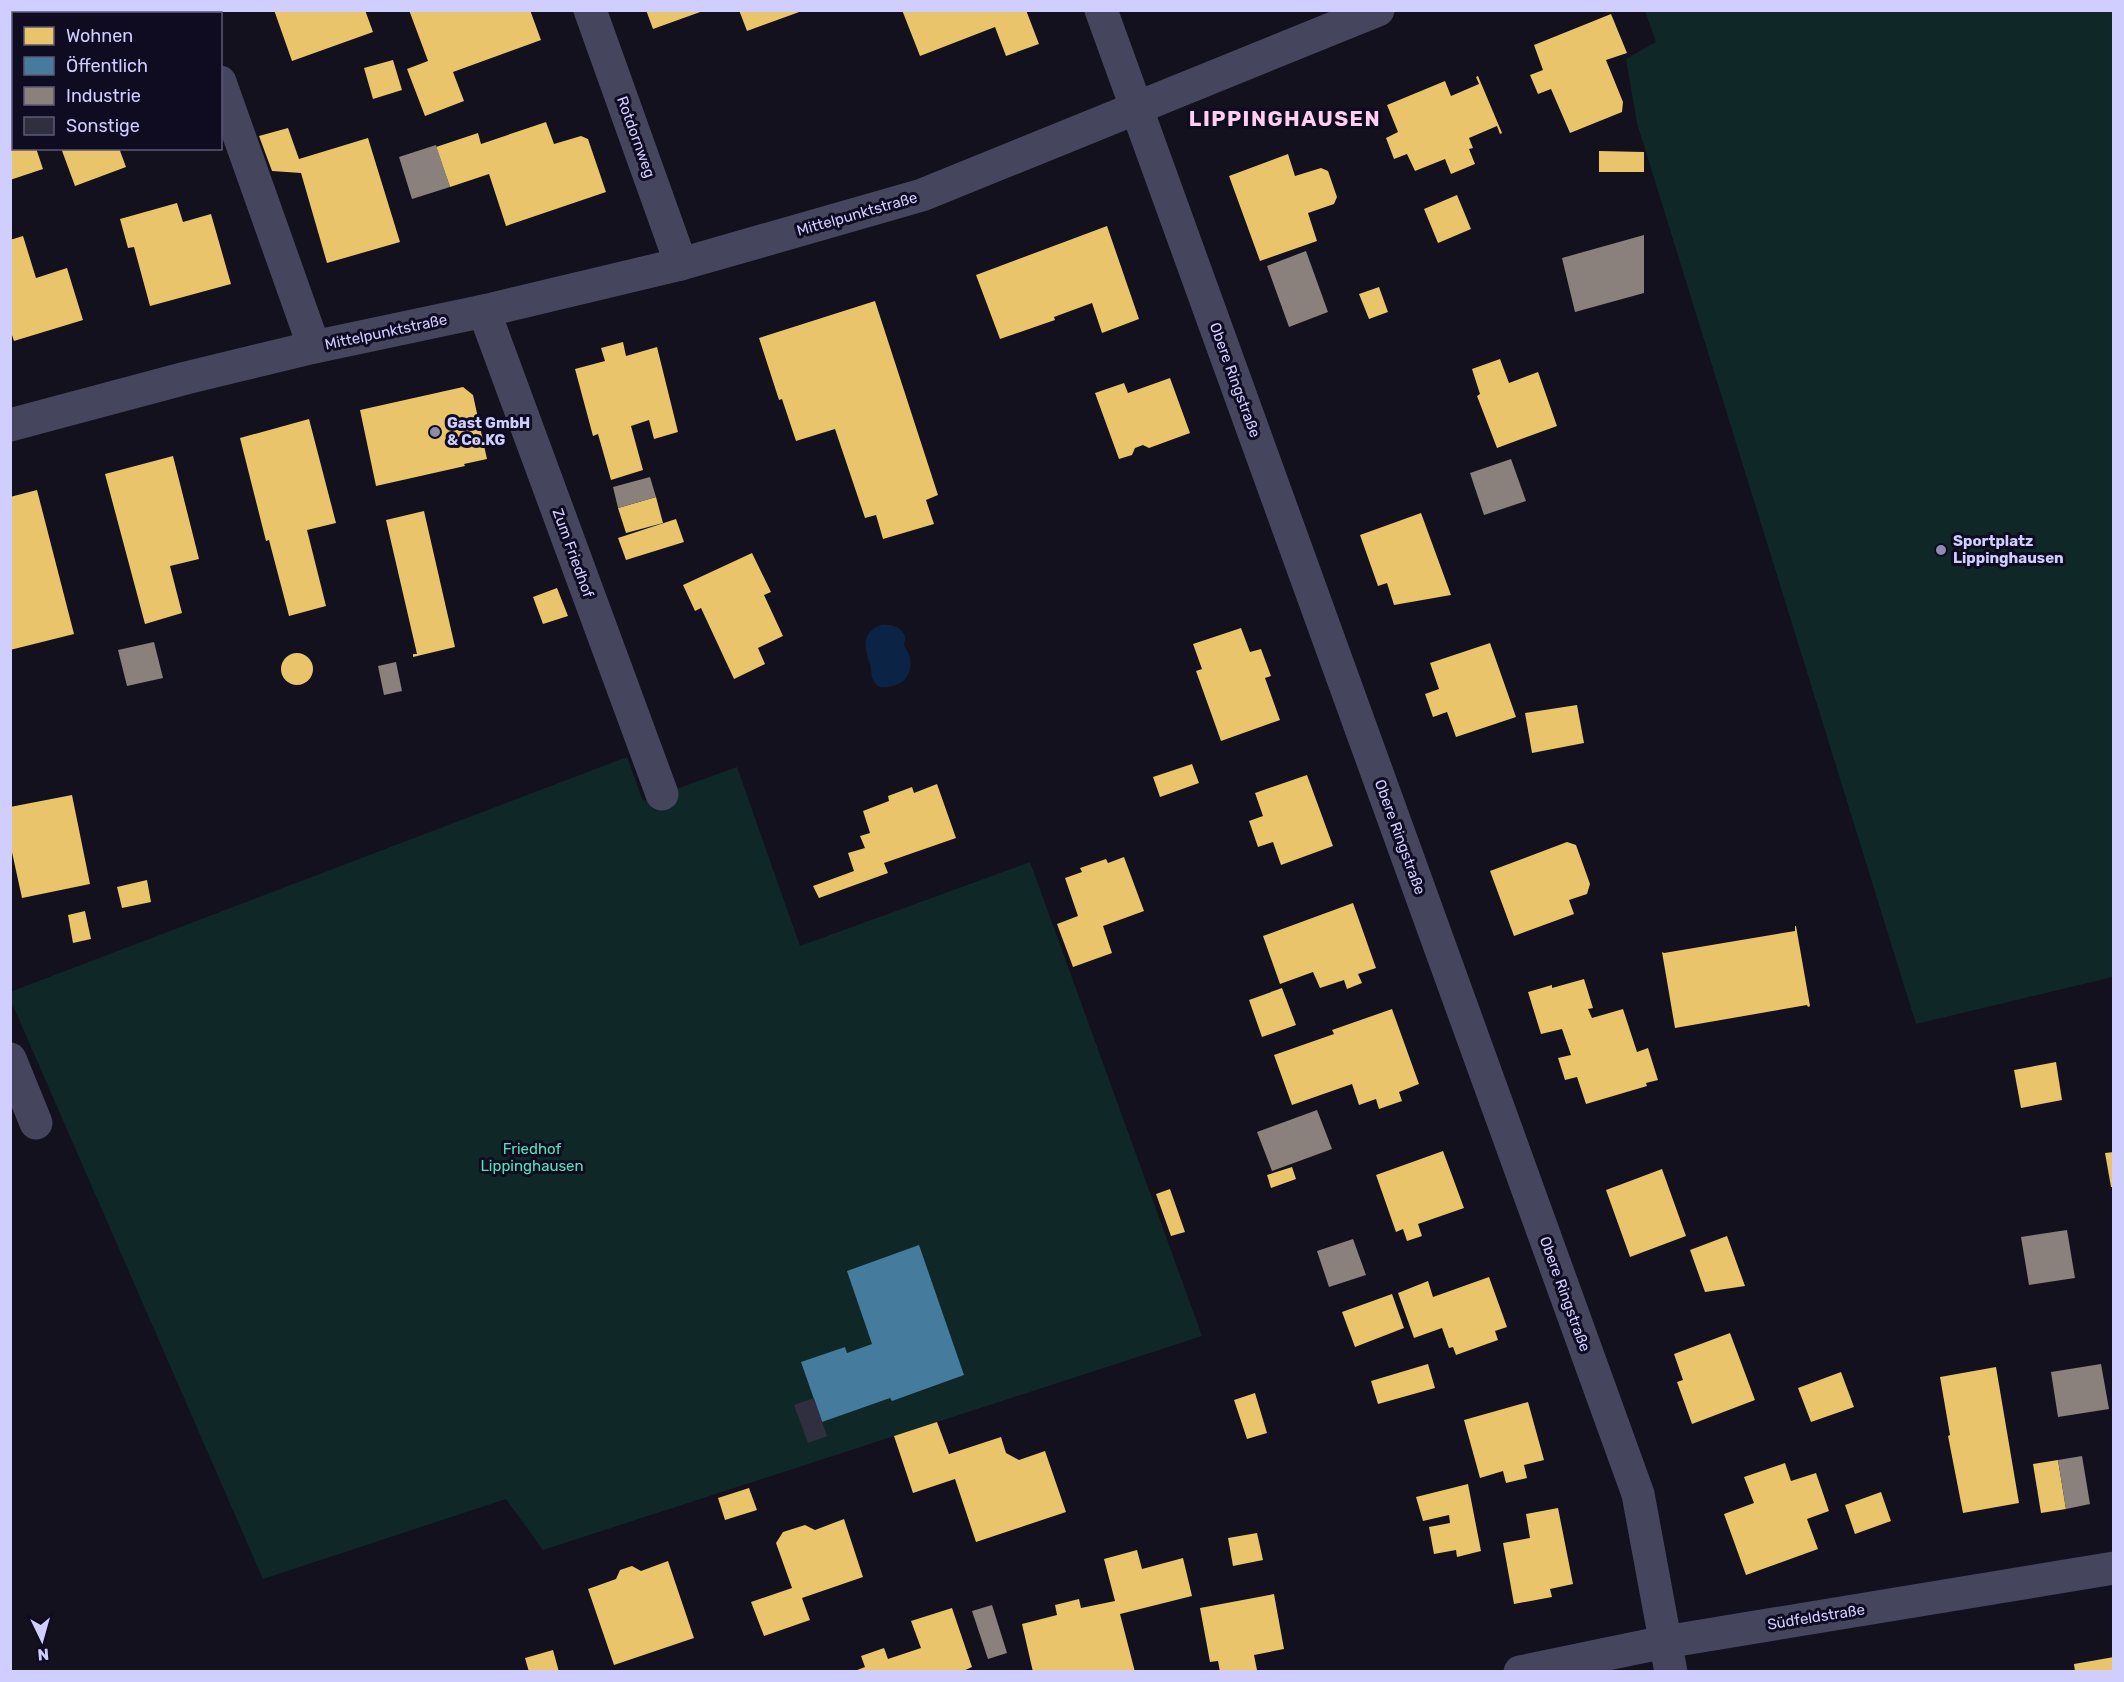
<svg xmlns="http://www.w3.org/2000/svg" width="2124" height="1682" font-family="Rubik,sans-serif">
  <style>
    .green { fill: #0f2827 }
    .water { fill: #0b2344 }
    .homes { fill: #e9c46a }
    .public { fill: #457b9d }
    .industry { fill: #8a817c }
    .building { fill: #302f3f }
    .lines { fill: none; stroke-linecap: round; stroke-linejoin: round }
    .street { stroke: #45465e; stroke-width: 33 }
    .poi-dot { fill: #8e8bb0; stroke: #0f0c22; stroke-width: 2 }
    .labels { text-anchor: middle; stroke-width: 6; stroke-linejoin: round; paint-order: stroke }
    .street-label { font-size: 15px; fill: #d0cdff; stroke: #0f0c22 }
    .poi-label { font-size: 15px; font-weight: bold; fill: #d0cdff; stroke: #0f0c22; text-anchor: start }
    .park-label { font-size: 15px; fill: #53e5b7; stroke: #0f0c22 }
    .district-label { font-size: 21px; font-weight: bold; letter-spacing: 1.5px; fill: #ffcff1; stroke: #0f0c22 }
  </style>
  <rect width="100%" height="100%" fill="#12111d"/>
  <g class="green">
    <path d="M 1645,11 L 2113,11 L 2113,977 L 1916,1024 L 1637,123 L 1626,59 L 1656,42 Z"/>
    <path d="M 627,757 L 643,801 L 737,767 L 800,946 L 1030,862 L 1202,1336 L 543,1550 L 506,1499 L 263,1579 L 11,1001 L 10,992 Z"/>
  </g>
  <path class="water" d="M 881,625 C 890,624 901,626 905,636 C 906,639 904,642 904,645 C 905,648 909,653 910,657 C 914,678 899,689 879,687 C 869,679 873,672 869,661 C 864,646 862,632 881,625 Z"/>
  <g class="homes">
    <path d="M 46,10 L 77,10 L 78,14 L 38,14 Z"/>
    <path d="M 274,10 L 365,10 L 373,32 L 292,61 Z"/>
    <path d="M 409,10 L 412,12 L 418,10 L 530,10 L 541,40 L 453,72 L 464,101 L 425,116 L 407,69 L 428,61 Z"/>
    <path d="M 646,10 L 703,10 L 703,11 L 653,29 Z"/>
    <path d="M 739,10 L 802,10 L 802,11 L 747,31 Z"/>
    <path d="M 902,10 L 1026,10 L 1039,44 L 1006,56 L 995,27 L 920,56 Z"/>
    <path d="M 1611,14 L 1627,53 L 1606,60 L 1623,102 L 1622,112 L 1570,133 L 1551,89 L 1538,94 L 1530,75 L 1543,70 L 1534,45 Z"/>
    <path d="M 393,60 L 402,90 L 373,99 L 364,68 Z"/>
    <path d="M 1478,76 L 1502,133 L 1500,134 L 1497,126 L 1469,138 L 1473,148 L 1469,149 L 1475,164 L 1451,174 L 1445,159 L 1415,171 L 1407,154 L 1394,159 L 1386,138 L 1398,132 L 1387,105 L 1445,81 L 1451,96 L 1479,84 L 1476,77 Z"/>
    <path d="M 10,77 L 14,84 L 14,148 L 36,148 L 43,169 L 10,180 Z"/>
    <path d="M 546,122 L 554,144 L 581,136 L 588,139 L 606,192 L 506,226 L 489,174 L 450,187 L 436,147 L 478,133 L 481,144 Z"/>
    <path d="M 288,128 L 299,159 L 368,138 L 400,242 L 327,263 L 301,173 L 272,171 L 259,136 Z"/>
    <path d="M 61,148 L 119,148 L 126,167 L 75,186 Z"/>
    <path d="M 1599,151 L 1644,152 L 1644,172 L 1599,172 Z"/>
    <path d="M 1288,154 L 1295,176 L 1321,168 L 1328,171 L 1337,197 L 1334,204 L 1308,213 L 1317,241 L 1260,261 L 1229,176 Z"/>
    <path d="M 1457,195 L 1471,229 L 1438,243 L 1424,209 Z"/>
    <path d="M 177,203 L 183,222 L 211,214 L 231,284 L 150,306 L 134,247 L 128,248 L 120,219 Z"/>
    <path d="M 1107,226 L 1139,319 L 1102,333 L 1092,303 L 1054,317 L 1055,320 L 1000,339 L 976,275 Z"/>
    <path d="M 23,236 L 36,278 L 67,268 L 83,320 L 14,341 L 10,329 L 10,240 Z"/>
    <path d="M 1379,287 L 1388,312 L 1369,319 L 1359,294 Z"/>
    <path d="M 875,301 L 938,495 L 926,500 L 934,524 L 883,539 L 876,515 L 865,518 L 835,429 L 796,441 L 782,399 L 779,400 L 759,338 Z"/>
    <path d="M 623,342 L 626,356 L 657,347 L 678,432 L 654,439 L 649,420 L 631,426 L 643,470 L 611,480 L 598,434 L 593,436 L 575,369 L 605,361 L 601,348 Z"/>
    <path d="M 1500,359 L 1509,383 L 1538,372 L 1557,426 L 1497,448 L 1477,396 L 1480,394 L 1472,369 Z"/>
    <path d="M 1170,378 L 1190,433 L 1149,448 L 1143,445 L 1135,448 L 1132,455 L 1119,459 L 1095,393 L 1124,383 L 1128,393 Z"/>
    <path d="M 463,387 L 473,395 L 487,459 L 464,464 L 465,466 L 376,486 L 360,410 Z"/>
    <path d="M 309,419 L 336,523 L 307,530 L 326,606 L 289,616 L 269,540 L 266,541 L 240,438 Z"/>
    <path d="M 173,456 L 199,559 L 170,566 L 182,613 L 145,624 L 105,474 Z"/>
    <path d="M 37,490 L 74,634 L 10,650 L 10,497 Z"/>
    <path d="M 656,497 L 663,523 L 626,533 L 618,508 Z"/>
    <path d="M 424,511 L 455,647 L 413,657 L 413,654 L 417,654 L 386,520 Z"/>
    <path d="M 1421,513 L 1451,595 L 1394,605 L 1387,583 L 1378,586 L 1360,535 Z"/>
    <path d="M 676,519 L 684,542 L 626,560 L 618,538 Z"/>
    <path d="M 752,553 L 771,592 L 764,595 L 783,636 L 758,648 L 765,664 L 734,679 L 701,608 L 695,611 L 683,585 Z"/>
    <path d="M 557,588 L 568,616 L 543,624 L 533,597 Z"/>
    <path d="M 1241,628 L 1250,652 L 1261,649 L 1271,676 L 1265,678 L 1280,720 L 1221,741 L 1196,671 L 1202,669 L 1193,644 Z"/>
    <path d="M 1490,643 L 1516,717 L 1456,737 L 1447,712 L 1433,717 L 1425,694 L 1439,689 L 1430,663 Z"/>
    <circle cx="297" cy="669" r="16"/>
    <path d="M 1577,705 L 1584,743 L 1532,753 L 1525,713 Z"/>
    <path d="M 1192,764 L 1199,783 L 1160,797 L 1153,777 Z"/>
    <path d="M 1307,775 L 1333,846 L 1281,865 L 1273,842 L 1258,847 L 1249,821 L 1263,816 L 1255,793 Z"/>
    <path d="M 937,784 L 956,838 L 884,863 L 888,873 L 819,898 L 813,886 L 854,871 L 848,853 L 865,848 L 860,836 L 870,833 L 863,811 L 889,801 L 888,796 L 912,787 L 914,793 Z"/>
    <path d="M 72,795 L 90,884 L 22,898 L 10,843 L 10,807 Z"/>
    <path d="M 1567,842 L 1576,845 L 1590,884 L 1587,894 L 1569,900 L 1574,914 L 1514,936 L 1490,871 Z"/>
    <path d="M 1124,857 L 1144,911 L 1103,926 L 1112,953 L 1073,967 L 1057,924 L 1078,916 L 1065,878 L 1082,872 L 1080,868 L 1106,859 L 1108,863 Z"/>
    <path d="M 147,880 L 151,902 L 122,908 L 117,887 Z"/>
    <path d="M 1353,903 L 1376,968 L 1358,974 L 1362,983 L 1347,989 L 1344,980 L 1320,988 L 1313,972 L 1280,984 L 1263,936 Z"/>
    <path d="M 85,911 L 91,939 L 73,943 L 68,915 Z"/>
    <path d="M 1795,926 L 1796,926 L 1810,1006 L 1808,1007 L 1807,1005 L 1675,1028 L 1662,952 L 1664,953 L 1795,931 Z"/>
    <path d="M 1584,979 L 1593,1008 L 1588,1009 L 1592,1018 L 1623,1009 L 1637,1052 L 1648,1048 L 1658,1080 L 1646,1083 L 1647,1086 L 1586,1104 L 1577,1077 L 1565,1080 L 1558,1058 L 1571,1055 L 1562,1029 L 1541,1034 L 1528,992 L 1552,985 L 1552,988 Z"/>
    <path d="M 1282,988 L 1296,1025 L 1262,1037 L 1249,1000 Z"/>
    <path d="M 1392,1009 L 1419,1084 L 1399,1092 L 1402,1101 L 1379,1109 L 1376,1099 L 1359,1105 L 1352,1084 L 1292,1105 L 1274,1055 L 1334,1034 L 1332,1030 Z"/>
    <path d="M 2056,1062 L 2062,1100 L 2021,1108 L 2014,1070 Z"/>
    <path d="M 1443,1151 L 1464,1208 L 1418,1224 L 1422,1236 L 1407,1241 L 1403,1229 L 1396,1232 L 1376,1175 Z"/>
    <path d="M 2114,1152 L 2114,1187 L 2111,1187 L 2105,1153 Z"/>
    <path d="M 1292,1167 L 1296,1179 L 1271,1188 L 1267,1175 Z"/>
    <path d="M 1662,1169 L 1686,1236 L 1630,1257 L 1606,1190 Z"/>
    <path d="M 1170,1189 L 1185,1232 L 1171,1236 L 1156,1194 Z"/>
    <path d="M 1727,1236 L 1745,1286 L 1705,1292 L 1690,1250 Z"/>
    <path d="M 1489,1277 L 1507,1327 L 1495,1331 L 1498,1340 L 1456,1355 L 1453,1347 L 1449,1348 L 1442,1328 L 1414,1338 L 1398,1293 L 1428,1281 L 1433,1297 Z"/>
    <path d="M 1392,1294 L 1404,1328 L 1355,1347 L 1342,1312 Z"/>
    <path d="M 1730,1333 L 1755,1400 L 1692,1424 L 1677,1382 L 1683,1380 L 1674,1354 Z"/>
    <path d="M 1428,1364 L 1435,1388 L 1378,1404 L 1371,1381 Z"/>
    <path d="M 1996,1367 L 2019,1503 L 1963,1513 L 1948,1436 L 1950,1435 L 1940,1377 Z"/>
    <path d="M 1841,1372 L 1854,1407 L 1811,1422 L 1798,1388 Z"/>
    <path d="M 1255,1393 L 1267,1433 L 1247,1439 L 1234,1400 Z"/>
    <path d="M 1528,1402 L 1544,1460 L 1524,1465 L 1527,1478 L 1506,1483 L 1503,1471 L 1480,1478 L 1464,1420 Z"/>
    <path d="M 937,1422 L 949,1454 L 1001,1437 L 1006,1453 L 1019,1460 L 1045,1451 L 1066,1512 L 976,1542 L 955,1479 L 913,1493 L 894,1436 Z"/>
    <path d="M 2058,1460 L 2066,1509 L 2041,1513 L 2033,1464 Z"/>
    <path d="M 1785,1463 L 1791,1481 L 1816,1473 L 1829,1511 L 1807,1519 L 1818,1549 L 1746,1575 L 1724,1514 L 1754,1503 L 1744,1477 Z"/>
    <path d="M 1468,1484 L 1481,1551 L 1457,1557 L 1456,1550 L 1434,1554 L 1429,1527 L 1450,1523 L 1449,1515 L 1423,1521 L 1416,1497 Z"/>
    <path d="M 749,1488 L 757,1510 L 725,1520 L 718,1498 Z"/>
    <path d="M 1881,1492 L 1891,1521 L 1855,1534 L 1845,1505 Z"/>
    <path d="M 1558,1508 L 1573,1584 L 1550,1589 L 1552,1597 L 1514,1604 L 1503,1543 L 1530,1538 L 1526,1514 Z"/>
    <path d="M 844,1519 L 863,1577 L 802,1598 L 810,1620 L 764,1636 L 751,1602 L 792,1588 L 776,1543 L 783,1532 L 805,1525 L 815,1530 Z"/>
    <path d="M 1257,1533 L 1263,1560 L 1233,1566 L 1228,1538 Z"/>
    <path d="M 1137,1550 L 1142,1569 L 1183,1558 L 1192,1596 L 1120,1614 L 1135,1672 L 1033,1672 L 1022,1624 L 1057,1615 L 1055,1605 L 1079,1599 L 1081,1608 L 1115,1601 L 1104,1559 Z"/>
    <path d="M 668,1561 L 694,1638 L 614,1665 L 588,1589 L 616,1579 L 620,1570 L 632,1566 L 641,1571 Z"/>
    <path d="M 1274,1594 L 1284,1649 L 1254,1655 L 1257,1670 L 1220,1672 L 1218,1661 L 1210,1662 L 1200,1608 Z"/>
    <path d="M 952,1608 L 972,1667 L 961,1672 L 852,1672 L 865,1667 L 861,1656 L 884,1648 L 888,1659 L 921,1648 L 911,1621 Z"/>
    <path d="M 553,1650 L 559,1672 L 529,1672 L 525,1658 Z"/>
    <path d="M 2114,1657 L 2114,1672 L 2075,1672 L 2074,1664 Z"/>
  </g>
  <path class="public" d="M 919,1245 L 964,1375 L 892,1401 L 890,1398 L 822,1422 L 801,1362 L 845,1347 L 847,1353 L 872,1344 L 847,1271 Z"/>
  <g class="industry">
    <path d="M 436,145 L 450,187 L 412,199 L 399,157 Z"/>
    <path d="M 1644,235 L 1644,293 L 1575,312 L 1562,258 Z"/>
    <path d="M 1306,251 L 1328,312 L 1289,327 L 1267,266 Z"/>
    <path d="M 1511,459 L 1526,501 L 1484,515 L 1470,473 Z"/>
    <path d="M 650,477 L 656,497 L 618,508 L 613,487 Z"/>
    <path d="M 154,642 L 163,678 L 127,686 L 118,650 Z"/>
    <path d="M 396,662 L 402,691 L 384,695 L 378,666 Z"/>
    <path d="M 1317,1110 L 1332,1149 L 1272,1171 L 1257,1132 Z"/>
    <path d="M 2067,1230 L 2075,1278 L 2029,1285 L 2021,1237 Z"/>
    <path d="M 1353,1239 L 1366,1275 L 1329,1287 L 1317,1251 Z"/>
    <path d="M 2101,1364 L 2109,1409 L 2058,1417 L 2051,1372 Z"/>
    <path d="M 2082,1456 L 2090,1504 L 2066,1509 L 2058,1460 Z"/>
    <path d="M 992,1605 L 1007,1653 L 988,1659 L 972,1611 Z"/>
  </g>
  <path class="building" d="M 814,1398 L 827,1436 L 808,1443 L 794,1405 Z"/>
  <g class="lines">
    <g class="street">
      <path d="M 195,10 L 196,14"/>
      <path d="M 590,10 L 681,264"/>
      <path d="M 1101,10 L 1638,1494 L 1671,1672"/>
      <path d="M 220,82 L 314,347"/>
      <path d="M 484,311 L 662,794"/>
      <path d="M 10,425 L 186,378 L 314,347 L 484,311 L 681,264 L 922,195 L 1378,10"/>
      <path d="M 10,1059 L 36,1123"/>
      <path d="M 1520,1672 L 1665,1642 L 2114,1568"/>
    </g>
  </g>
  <g class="poi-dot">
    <circle cx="435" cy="432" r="6"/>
    <circle cx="1941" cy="550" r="6"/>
  </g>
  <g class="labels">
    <g class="street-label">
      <text transform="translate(636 137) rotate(70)" y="5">Rotdornweg</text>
      <text transform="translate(857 214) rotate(-16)" y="5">Mittelpunktstraße</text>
      <text transform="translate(386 332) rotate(-12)" y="5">Mittelpunktstraße</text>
      <text transform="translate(1235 380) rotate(70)" y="5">Obere Ringstraße</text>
      <text transform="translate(573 553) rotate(70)" y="5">Zum Friedhof</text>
      <text transform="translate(1400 837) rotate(70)" y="5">Obere Ringstraße</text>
      <text transform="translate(1565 1294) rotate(70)" y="5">Obere Ringstraße</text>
      <text transform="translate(1816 1617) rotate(-9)" y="5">Südfeldstraße</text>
    </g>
    <g class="poi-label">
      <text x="447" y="428">Gast GmbH<tspan x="447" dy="17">&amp; Co.KG</tspan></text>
      <text x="1953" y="546">Sportplatz<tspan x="1953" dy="17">Lippinghausen</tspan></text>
    </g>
    <g class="park-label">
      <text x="532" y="1154">Friedhof<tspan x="532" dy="17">Lippinghausen</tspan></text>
    </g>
    <g class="district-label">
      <text x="1285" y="126">LIPPINGHAUSEN</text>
    </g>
  </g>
  <rect width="2124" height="1682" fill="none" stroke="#d0cdff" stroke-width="24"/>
  <rect x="12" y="12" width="210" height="138" fill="#0f0c22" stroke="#5c597a" stroke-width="1.5"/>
  <rect x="24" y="27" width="30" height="18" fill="#e9c46a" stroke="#5c597a" stroke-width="1.5"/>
  <text x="66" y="42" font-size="18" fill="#d0cdff">Wohnen</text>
  <rect x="24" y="57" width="30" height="18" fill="#457b9d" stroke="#5c597a" stroke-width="1.5"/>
  <text x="66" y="72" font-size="18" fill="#d0cdff">Öffentlich</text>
  <rect x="24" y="87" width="30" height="18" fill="#8a817c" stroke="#5c597a" stroke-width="1.5"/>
  <text x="66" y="102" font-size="18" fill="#d0cdff">Industrie</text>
  <rect x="24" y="117" width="30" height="18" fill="#302f3f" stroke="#5c597a" stroke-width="1.5"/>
  <text x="66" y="132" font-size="18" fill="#d0cdff">Sonstige</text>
  <g transform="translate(42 1640) rotate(175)" stroke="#0f0c22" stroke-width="4.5" paint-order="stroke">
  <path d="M0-4.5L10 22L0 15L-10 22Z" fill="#d0cdff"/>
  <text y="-9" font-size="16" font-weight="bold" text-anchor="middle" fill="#d0cdff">N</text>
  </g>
</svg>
